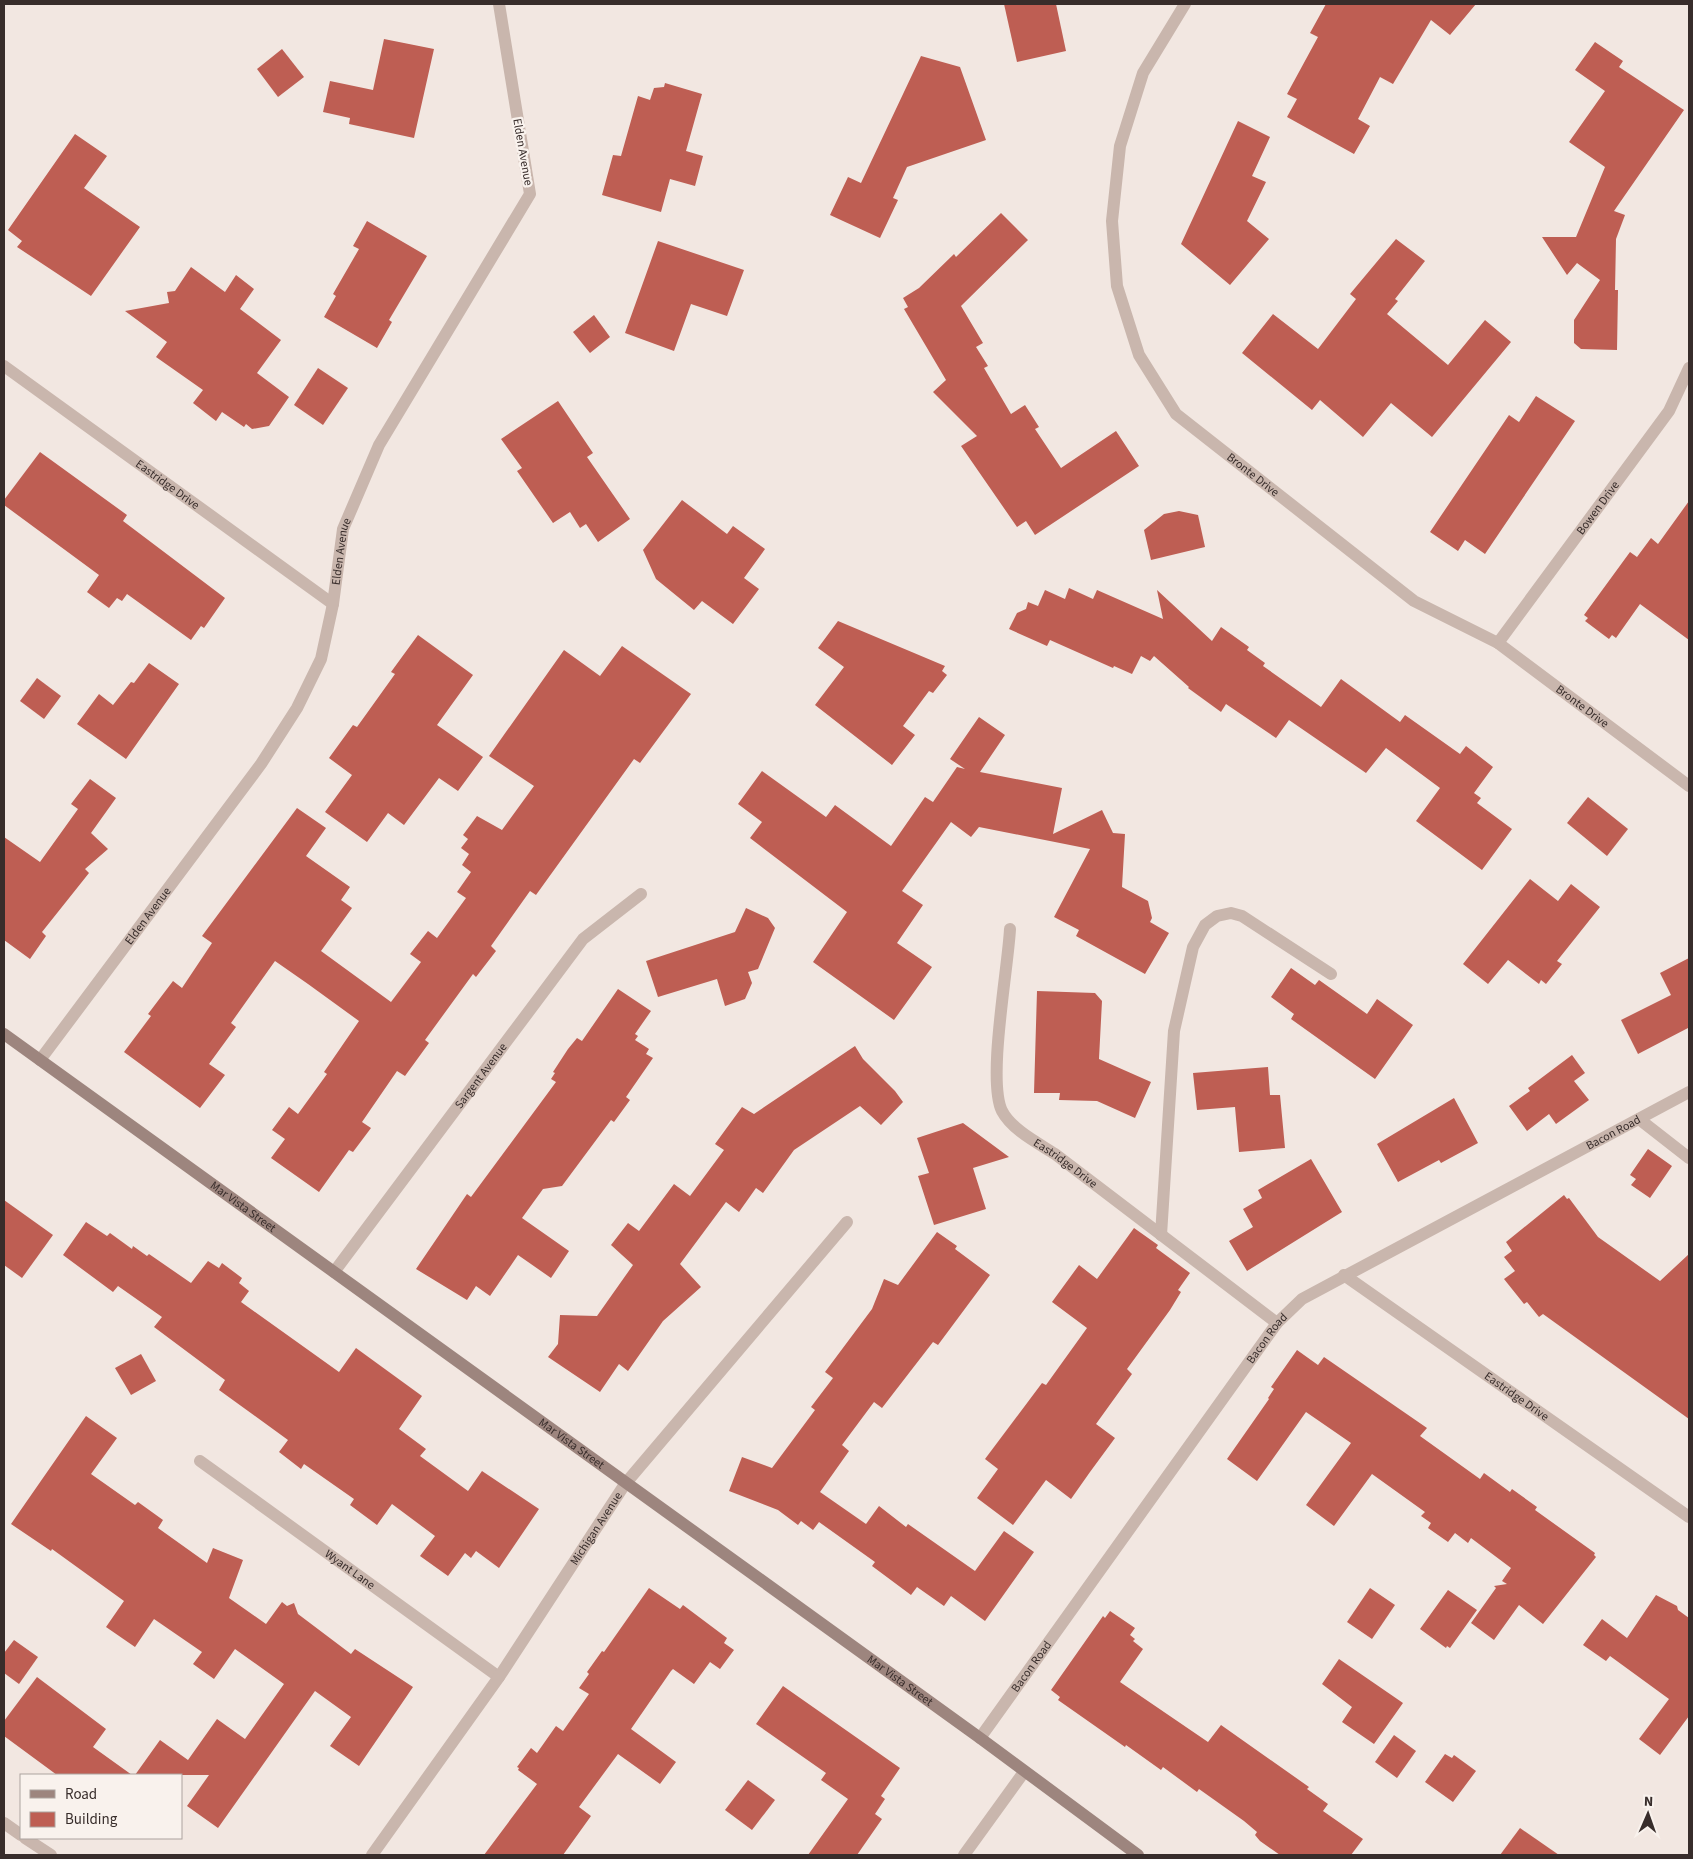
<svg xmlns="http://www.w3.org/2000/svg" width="1693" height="1859" font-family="'Source Sans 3',sans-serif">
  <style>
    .building { fill: #be5e53 }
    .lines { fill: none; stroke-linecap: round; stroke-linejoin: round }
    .street { stroke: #c9b6ad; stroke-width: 12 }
    .secondary { stroke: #9d857e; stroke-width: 12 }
    .labels { text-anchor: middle; stroke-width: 4.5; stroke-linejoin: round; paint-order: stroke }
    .street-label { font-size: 12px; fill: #382d2b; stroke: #f9f2ed }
  </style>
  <rect width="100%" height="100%" fill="#f2e7e1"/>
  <g class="building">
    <path d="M 1004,4 L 1056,4 L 1066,51 L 1017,62 Z"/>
    <path d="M 1326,4 L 1476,4 L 1450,35 L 1431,20 L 1393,84 L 1380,77 L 1358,119 L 1370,126 L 1354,154 L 1287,117 L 1297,99 L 1287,94 L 1318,37 L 1310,33 Z"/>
    <path d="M 384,39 L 434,49 L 414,138 L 349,124 L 350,118 L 323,112 L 330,81 L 373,90 Z"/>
    <path d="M 1595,42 L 1623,61 L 1619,67 L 1684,110 L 1614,211 L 1625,215 L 1616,239 L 1615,290 L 1618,290 L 1617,350 L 1581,349 L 1574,343 L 1574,320 L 1600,280 L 1577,263 L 1567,275 L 1542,237 L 1576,237 L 1605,167 L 1569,142 L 1605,91 L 1575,70 Z"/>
    <path d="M 282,49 L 304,77 L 278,97 L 257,69 Z"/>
    <path d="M 921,56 L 960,67 L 986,140 L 907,167 L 893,198 L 898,200 L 880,238 L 830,215 L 848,177 L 861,183 Z"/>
    <path d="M 665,83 L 702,94 L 686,151 L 703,156 L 695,186 L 670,179 L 661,212 L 602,195 L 613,155 L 621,156 L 638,96 L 650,100 L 654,88 L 664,87 Z"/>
    <path d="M 1238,121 L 1270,137 L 1252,176 L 1266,182 L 1247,221 L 1269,239 L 1230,285 L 1181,244 Z"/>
    <path d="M 75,134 L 107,156 L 84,188 L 140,227 L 91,296 L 17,247 L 22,241 L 8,230 Z"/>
    <path d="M 1001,213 L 1028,240 L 961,306 L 983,343 L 976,347 L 988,366 L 984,368 L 1011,414 L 1025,405 L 1039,427 L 1035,429 L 1061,468 L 1116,431 L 1139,466 L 1035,535 L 1026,521 L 1017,527 L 961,446 L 977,436 L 933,392 L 946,380 L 904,309 L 908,307 L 903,298 L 919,288 L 954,254 L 956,257 Z"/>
    <path d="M 367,221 L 427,256 L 389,320 L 392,322 L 377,348 L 324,317 L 336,296 L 333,294 L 359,249 L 353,246 Z"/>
    <path d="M 1396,239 L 1425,261 L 1395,299 L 1398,301 L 1387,314 L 1448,365 L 1485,320 L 1511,342 L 1432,437 L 1391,403 L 1363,437 L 1320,400 L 1312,410 L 1242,353 L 1273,314 L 1318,349 L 1356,299 L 1350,294 Z"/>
    <path d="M 658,241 L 744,270 L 727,316 L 691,304 L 674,351 L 625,333 Z"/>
    <path d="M 191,267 L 225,292 L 236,275 L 254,289 L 240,309 L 281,340 L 257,373 L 289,397 L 269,426 L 252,429 L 246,424 L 244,427 L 222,412 L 216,421 L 193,403 L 203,390 L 156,357 L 167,342 L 125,311 L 169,303 L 167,292 L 175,291 Z"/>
    <path d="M 594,315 L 610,337 L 590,353 L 573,332 Z"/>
    <path d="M 318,368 L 348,388 L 323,425 L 294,405 Z"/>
    <path d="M 1536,396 L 1575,421 L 1485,554 L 1465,540 L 1458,551 L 1430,532 L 1509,415 L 1519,422 Z"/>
    <path d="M 558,401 L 593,453 L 587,457 L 630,519 L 598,542 L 586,524 L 580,528 L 570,512 L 553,523 L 517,471 L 522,468 L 501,439 Z"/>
    <path d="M 40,452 L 127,515 L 123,521 L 225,598 L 204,628 L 201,626 L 191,640 L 127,594 L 122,601 L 117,598 L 109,608 L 87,592 L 99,575 L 4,505 L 4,500 Z"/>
    <path d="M 682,500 L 727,534 L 733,526 L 765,549 L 744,578 L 759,589 L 733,624 L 702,601 L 694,610 L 656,579 L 643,550 Z"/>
    <path d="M 1689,501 L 1689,640 L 1640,604 L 1616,638 L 1612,635 L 1609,639 L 1585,621 L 1588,618 L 1584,615 L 1630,552 L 1637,557 L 1651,538 L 1658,544 Z"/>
    <path d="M 1179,511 L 1198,515 L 1205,547 L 1151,560 L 1144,530 L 1164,514 Z"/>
    <path d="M 1069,588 L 1093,599 L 1097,590 L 1163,619 L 1157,590 L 1212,641 L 1221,627 L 1249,647 L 1247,650 L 1265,663 L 1263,666 L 1321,707 L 1341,679 L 1400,722 L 1405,715 L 1460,754 L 1466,746 L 1493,767 L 1474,793 L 1481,798 L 1477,803 L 1512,829 L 1482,870 L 1416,821 L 1440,788 L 1386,748 L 1366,773 L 1289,720 L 1276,738 L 1226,704 L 1221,712 L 1188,688 L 1189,687 L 1154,656 L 1150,661 L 1141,656 L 1132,674 L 1114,666 L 1113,668 L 1050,640 L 1047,646 L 1009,629 L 1017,613 L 1026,609 L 1028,602 L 1038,606 L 1045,590 L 1065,599 Z"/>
    <path d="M 838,621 L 945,666 L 942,671 L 947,675 L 933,693 L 929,691 L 903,726 L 915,735 L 892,765 L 815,705 L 844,667 L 818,648 Z"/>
    <path d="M 418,635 L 473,675 L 437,725 L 483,757 L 458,791 L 439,778 L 404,825 L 388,813 L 367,842 L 325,812 L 352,775 L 329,758 L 353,725 L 357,727 L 395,674 L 391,672 Z"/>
    <path d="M 622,646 L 691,694 L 640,763 L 634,759 L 536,895 L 530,891 L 491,946 L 496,951 L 476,977 L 473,974 L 425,1040 L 429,1043 L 405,1076 L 397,1071 L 362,1122 L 371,1128 L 353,1152 L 349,1150 L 319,1192 L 271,1158 L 285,1139 L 272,1130 L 289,1107 L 298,1114 L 327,1074 L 324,1072 L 359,1021 L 308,984 L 275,961 L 231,1023 L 236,1027 L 209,1064 L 225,1075 L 200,1108 L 124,1052 L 151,1016 L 148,1014 L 173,981 L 182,988 L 212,943 L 202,936 L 297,808 L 326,828 L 306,856 L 350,887 L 341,900 L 352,908 L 321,951 L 391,1002 L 421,962 L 410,954 L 428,931 L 437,938 L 466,898 L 457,892 L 471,872 L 462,865 L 469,854 L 461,848 L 468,839 L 463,835 L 477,816 L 502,830 L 534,786 L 489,756 L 564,650 L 600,676 Z"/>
    <path d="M 149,663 L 179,684 L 126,759 L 77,724 L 99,694 L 113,705 L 131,682 L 134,683 Z"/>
    <path d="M 37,678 L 61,696 L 44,719 L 20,701 Z"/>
    <path d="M 979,717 L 1005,735 L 980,772 L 1062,788 L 1053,834 L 1102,810 L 1113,833 L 1125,834 L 1122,887 L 1148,901 L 1152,918 L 1150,922 L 1169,933 L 1145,974 L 1076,936 L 1079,930 L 1054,917 L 1090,849 L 979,827 L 971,837 L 951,822 L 902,891 L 923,905 L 897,943 L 932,967 L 894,1020 L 813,962 L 847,912 L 750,838 L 762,822 L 738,804 L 762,771 L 826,817 L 835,805 L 891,846 L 925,797 L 933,802 L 957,767 L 965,769 L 950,759 Z"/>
    <path d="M 90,779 L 116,798 L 91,833 L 108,849 L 85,869 L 89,873 L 42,932 L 46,936 L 30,959 L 4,940 L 4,837 L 40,862 L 78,809 L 71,804 Z"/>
    <path d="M 1588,797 L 1628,829 L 1607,856 L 1567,823 Z"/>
    <path d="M 1530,879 L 1558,901 L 1571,884 L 1600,907 L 1557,961 L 1562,964 L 1546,984 L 1541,980 L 1539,984 L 1508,960 L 1488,984 L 1463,964 Z"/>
    <path d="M 746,908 L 768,918 L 775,928 L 758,969 L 748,972 L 752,983 L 745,999 L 725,1006 L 717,979 L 658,997 L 646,961 L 735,932 Z"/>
    <path d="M 1689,958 L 1689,1030 L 1688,1028 L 1638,1054 L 1621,1020 L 1671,995 L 1660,973 Z"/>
    <path d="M 1291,968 L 1315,985 L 1319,980 L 1367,1014 L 1377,999 L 1413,1025 L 1375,1079 L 1291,1019 L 1294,1014 L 1271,997 Z"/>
    <path d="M 618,989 L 651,1011 L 635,1034 L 638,1036 L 635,1040 L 649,1049 L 646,1054 L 653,1058 L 626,1097 L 630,1100 L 614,1122 L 611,1120 L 562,1186 L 543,1189 L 522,1218 L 569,1251 L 551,1278 L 518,1255 L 490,1296 L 476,1286 L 467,1300 L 416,1269 L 467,1194 L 471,1197 L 556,1082 L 551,1079 L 555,1073 L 553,1072 L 568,1049 L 577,1038 L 582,1041 Z"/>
    <path d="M 1037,991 L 1095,993 L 1102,1001 L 1099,1059 L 1151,1082 L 1135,1118 L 1097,1101 L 1059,1100 L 1060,1093 L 1034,1093 Z"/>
    <path d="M 855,1046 L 863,1059 L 895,1091 L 903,1102 L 881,1125 L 860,1106 L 794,1150 L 763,1193 L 756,1188 L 739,1212 L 726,1202 L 680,1264 L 701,1287 L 663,1321 L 628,1371 L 619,1364 L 600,1392 L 548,1357 L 558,1344 L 560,1315 L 597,1316 L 633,1265 L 611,1245 L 628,1223 L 639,1231 L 674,1184 L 690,1196 L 724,1150 L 715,1144 L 742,1107 L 754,1114 Z"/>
    <path d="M 1572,1055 L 1585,1073 L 1574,1081 L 1589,1100 L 1556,1124 L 1549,1114 L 1527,1131 L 1509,1106 L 1530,1091 L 1528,1088 Z"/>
    <path d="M 1268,1067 L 1270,1095 L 1280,1095 L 1285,1148 L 1239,1152 L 1235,1107 L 1197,1110 L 1193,1073 Z"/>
    <path d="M 1454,1098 L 1478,1143 L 1441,1163 L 1439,1160 L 1398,1182 L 1377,1144 Z"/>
    <path d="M 963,1123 L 1009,1157 L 973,1168 L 986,1209 L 934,1225 L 918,1176 L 929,1173 L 917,1138 Z"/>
    <path d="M 1648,1149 L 1672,1166 L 1650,1198 L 1631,1185 L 1636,1179 L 1630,1175 Z"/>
    <path d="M 1311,1159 L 1342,1212 L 1247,1271 L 1229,1241 L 1253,1227 L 1243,1209 L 1262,1198 L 1258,1190 Z"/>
    <path d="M 1564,1195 L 1567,1199 L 1569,1198 L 1598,1237 L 1660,1281 L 1689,1254 L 1689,1419 L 1543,1314 L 1539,1317 L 1527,1302 L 1524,1304 L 1504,1279 L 1515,1271 L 1504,1257 L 1512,1251 L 1506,1242 Z"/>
    <path d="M 4,1200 L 53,1235 L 22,1278 L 4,1265 Z"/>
    <path d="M 86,1222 L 107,1236 L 110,1233 L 132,1249 L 133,1246 L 147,1256 L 149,1254 L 191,1283 L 208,1261 L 219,1268 L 222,1263 L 242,1278 L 239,1283 L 249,1291 L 241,1302 L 339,1372 L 356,1348 L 422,1396 L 399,1429 L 426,1449 L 420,1456 L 468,1491 L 482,1471 L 539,1509 L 499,1568 L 476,1551 L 471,1558 L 465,1553 L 448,1576 L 420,1556 L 435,1536 L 392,1504 L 377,1525 L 350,1505 L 354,1499 L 304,1464 L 301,1469 L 279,1452 L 288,1440 L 219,1390 L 225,1380 L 154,1327 L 162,1317 L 118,1286 L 113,1292 L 63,1255 Z"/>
    <path d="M 1134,1228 L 1158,1245 L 1156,1248 L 1190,1273 L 1178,1290 L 1181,1292 L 1170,1310 L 1127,1369 L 1132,1374 L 1096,1424 L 1115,1438 L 1090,1472 L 1071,1499 L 1046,1480 L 1013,1525 L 977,1498 L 998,1469 L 985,1459 L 1042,1383 L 1046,1385 L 1087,1328 L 1052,1302 L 1079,1265 L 1097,1279 Z"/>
    <path d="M 937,1232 L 957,1246 L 955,1249 L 990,1275 L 938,1345 L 933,1342 L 882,1408 L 874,1402 L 842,1445 L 849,1451 L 820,1492 L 866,1524 L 879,1506 L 906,1527 L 908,1524 L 975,1571 L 1004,1531 L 1034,1552 L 985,1621 L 951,1596 L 944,1606 L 917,1587 L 911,1595 L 872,1566 L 875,1562 L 819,1522 L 813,1530 L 801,1521 L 798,1525 L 778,1510 L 729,1491 L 742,1457 L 772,1468 L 815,1410 L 811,1407 L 833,1378 L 825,1372 L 872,1309 L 884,1279 L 898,1285 Z"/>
    <path d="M 1297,1350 L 1318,1365 L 1324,1357 L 1427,1428 L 1420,1436 L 1480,1479 L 1484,1473 L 1510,1492 L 1512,1489 L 1537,1507 L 1535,1510 L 1595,1553 L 1594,1555 L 1596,1557 L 1543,1624 L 1519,1605 L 1494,1640 L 1471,1623 L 1496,1588 L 1494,1586 L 1507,1584 L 1502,1581 L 1511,1568 L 1471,1538 L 1468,1543 L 1455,1533 L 1448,1542 L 1428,1528 L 1431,1523 L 1421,1516 L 1425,1512 L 1372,1474 L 1334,1526 L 1306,1505 L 1351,1443 L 1306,1412 L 1257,1481 L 1227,1459 L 1269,1399 L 1268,1398 L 1274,1389 L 1271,1387 Z"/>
    <path d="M 141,1354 L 156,1381 L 131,1395 L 115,1368 Z"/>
    <path d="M 86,1416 L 117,1438 L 91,1474 L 135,1505 L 138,1502 L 163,1520 L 158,1528 L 207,1563 L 213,1548 L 243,1560 L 229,1598 L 266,1624 L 282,1602 L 287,1606 L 294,1603 L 298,1614 L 351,1654 L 355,1649 L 413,1687 L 359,1766 L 330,1746 L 351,1717 L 315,1691 L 218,1828 L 187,1806 L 209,1775 L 135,1775 L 160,1740 L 188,1760 L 217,1719 L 245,1739 L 284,1684 L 235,1649 L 214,1679 L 193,1664 L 202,1652 L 154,1619 L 135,1647 L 106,1627 L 124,1601 L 52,1549 L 51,1551 L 11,1524 Z"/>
    <path d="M 649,1588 L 680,1609 L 683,1605 L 727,1638 L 724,1643 L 734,1650 L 720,1669 L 710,1662 L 694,1684 L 673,1669 L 671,1671 L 631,1729 L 676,1762 L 660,1784 L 618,1754 L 579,1807 L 591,1816 L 563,1855 L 484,1855 L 537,1784 L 518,1770 L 519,1768 L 517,1767 L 531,1748 L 537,1753 L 556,1726 L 563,1731 L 589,1694 L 579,1688 L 589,1674 L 587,1672 L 602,1651 L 604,1652 Z"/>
    <path d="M 1370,1588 L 1395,1605 L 1372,1639 L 1347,1622 Z"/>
    <path d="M 1448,1590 L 1477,1610 L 1450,1648 L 1447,1646 L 1446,1648 L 1420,1629 Z"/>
    <path d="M 1656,1595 L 1677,1606 L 1678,1610 L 1689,1618 L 1689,1716 L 1660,1755 L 1639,1739 L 1669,1699 L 1610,1656 L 1606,1661 L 1583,1645 L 1602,1619 L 1627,1638 Z"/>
    <path d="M 1110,1611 L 1135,1628 L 1130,1635 L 1135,1639 L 1133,1641 L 1143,1649 L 1120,1682 L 1208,1742 L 1221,1725 L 1309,1787 L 1307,1789 L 1328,1804 L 1323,1811 L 1363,1839 L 1351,1855 L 1280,1855 L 1260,1841 L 1255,1835 L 1257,1832 L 1244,1821 L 1199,1789 L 1197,1792 L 1163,1767 L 1161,1770 L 1126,1745 L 1125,1747 L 1058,1700 L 1060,1697 L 1051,1690 L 1103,1616 L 1105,1618 Z"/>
    <path d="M 14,1640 L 38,1657 L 19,1684 L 4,1673 L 4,1653 Z"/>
    <path d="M 1339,1659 L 1403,1703 L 1374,1744 L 1342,1722 L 1352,1707 L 1322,1684 Z"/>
    <path d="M 37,1677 L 106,1729 L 93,1747 L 132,1775 L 57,1775 L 4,1736 L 4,1721 Z"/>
    <path d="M 783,1686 L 900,1768 L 881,1796 L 885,1799 L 875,1814 L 882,1819 L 857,1855 L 808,1855 L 848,1799 L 821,1780 L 826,1773 L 756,1724 Z"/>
    <path d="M 1394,1735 L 1416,1751 L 1397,1778 L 1375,1762 Z"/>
    <path d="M 1445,1754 L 1452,1758 L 1454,1755 L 1476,1771 L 1453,1802 L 1425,1782 Z"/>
    <path d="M 748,1780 L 775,1800 L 752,1830 L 725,1810 Z"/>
    <path d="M 1520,1828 L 1559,1855 L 1500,1855 Z"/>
  </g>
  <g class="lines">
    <g class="street">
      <path id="s1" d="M 1185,4 L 1143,73 L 1120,146 L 1112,221 L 1117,286 L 1139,355 L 1176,414 L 1414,601 L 1498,643 L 1689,786"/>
      <path id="s2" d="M 4,366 L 333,604"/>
      <path id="s3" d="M 1498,643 L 1669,411 L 1689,368"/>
      <path id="s4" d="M 1010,929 C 1008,969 987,1080 1002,1111 C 1012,1130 1038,1143 1055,1154 L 1277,1323"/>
      <path id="s5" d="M 40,1060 L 261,764 L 297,708 L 321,659 L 333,604 L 343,529 L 379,445 L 530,194 L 499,4"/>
      <path d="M 1639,1119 L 1689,1158"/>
      <path d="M 1161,1235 L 1174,1031 L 1193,947 L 1205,925 L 1217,916 L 1231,913 L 1242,916 L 1331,974"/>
      <path id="s6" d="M 334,1272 L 583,939 L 641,894"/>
      <path id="s7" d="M 1344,1275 L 1689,1517"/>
      <path id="s8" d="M 200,1461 L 499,1677"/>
      <path id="s9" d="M 980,1738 L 1277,1323 L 1302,1299 L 1689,1092"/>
      <path d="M 4,1823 L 21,1835"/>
      <path d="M 25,1838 L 51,1855"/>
      <path id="s10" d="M 372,1855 L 499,1677 L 625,1484 L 847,1222"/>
      <path d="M 964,1855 L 1024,1772"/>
    </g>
    <path class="secondary" id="s11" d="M 4,1034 L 980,1738 L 1138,1855"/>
  </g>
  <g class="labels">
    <g class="street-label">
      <text transform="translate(523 152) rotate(80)" y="4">Elden Avenue</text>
      <text dy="4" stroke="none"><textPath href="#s1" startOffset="538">Bronte Drive</textPath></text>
      <text dy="4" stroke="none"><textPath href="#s2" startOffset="202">Eastridge Drive</textPath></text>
      <text dy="4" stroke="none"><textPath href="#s3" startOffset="168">Bowen Drive</textPath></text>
      <text dy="4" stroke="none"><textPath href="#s5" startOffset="600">Elden Avenue</textPath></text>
      <text dy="4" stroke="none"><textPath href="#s1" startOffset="942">Bronte Drive</textPath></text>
      <text dy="4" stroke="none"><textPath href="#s5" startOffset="180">Elden Avenue</textPath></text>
      <text dy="4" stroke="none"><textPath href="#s6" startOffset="245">Sargent Avenue</textPath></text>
      <text dy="4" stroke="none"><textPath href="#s9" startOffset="898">Bacon Road</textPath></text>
      <text dy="4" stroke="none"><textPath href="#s4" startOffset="266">Eastridge Drive</textPath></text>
      <text dy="4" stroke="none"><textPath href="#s11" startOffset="295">Mar Vista Street</textPath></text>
      <text dy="4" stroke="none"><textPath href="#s9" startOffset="492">Bacon Road</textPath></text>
      <text dy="4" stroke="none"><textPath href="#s7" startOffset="211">Eastridge Drive</textPath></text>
      <text dy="4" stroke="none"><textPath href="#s11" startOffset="700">Mar Vista Street</textPath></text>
      <text dy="4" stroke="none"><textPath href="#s10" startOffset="396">Michigan Avenue</textPath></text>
      <text dy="4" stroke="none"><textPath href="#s8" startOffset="185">Wyant Lane</textPath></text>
      <text dy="4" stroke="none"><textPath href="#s9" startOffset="88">Bacon Road</textPath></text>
      <text dy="4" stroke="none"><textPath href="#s11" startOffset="1105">Mar Vista Street</textPath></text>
    </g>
  </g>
  <rect width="1693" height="1859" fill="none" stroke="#382d2b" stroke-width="10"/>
  <rect x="20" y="1774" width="162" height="65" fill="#f9f2ed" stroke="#aca39f"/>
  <rect x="30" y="1790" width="25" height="8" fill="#9d857e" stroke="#aca39f"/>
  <text x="65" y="1799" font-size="15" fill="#382d2b">Road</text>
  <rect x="30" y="1812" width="25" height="15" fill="#be5e53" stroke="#aca39f"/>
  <text x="65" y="1824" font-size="15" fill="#382d2b">Building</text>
  <g transform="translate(1648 1814) rotate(2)" stroke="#f9f2ed" stroke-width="4" paint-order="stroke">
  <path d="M0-4L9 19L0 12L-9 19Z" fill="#382d2b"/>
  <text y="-8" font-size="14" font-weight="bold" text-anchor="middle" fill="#382d2b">N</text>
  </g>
</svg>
